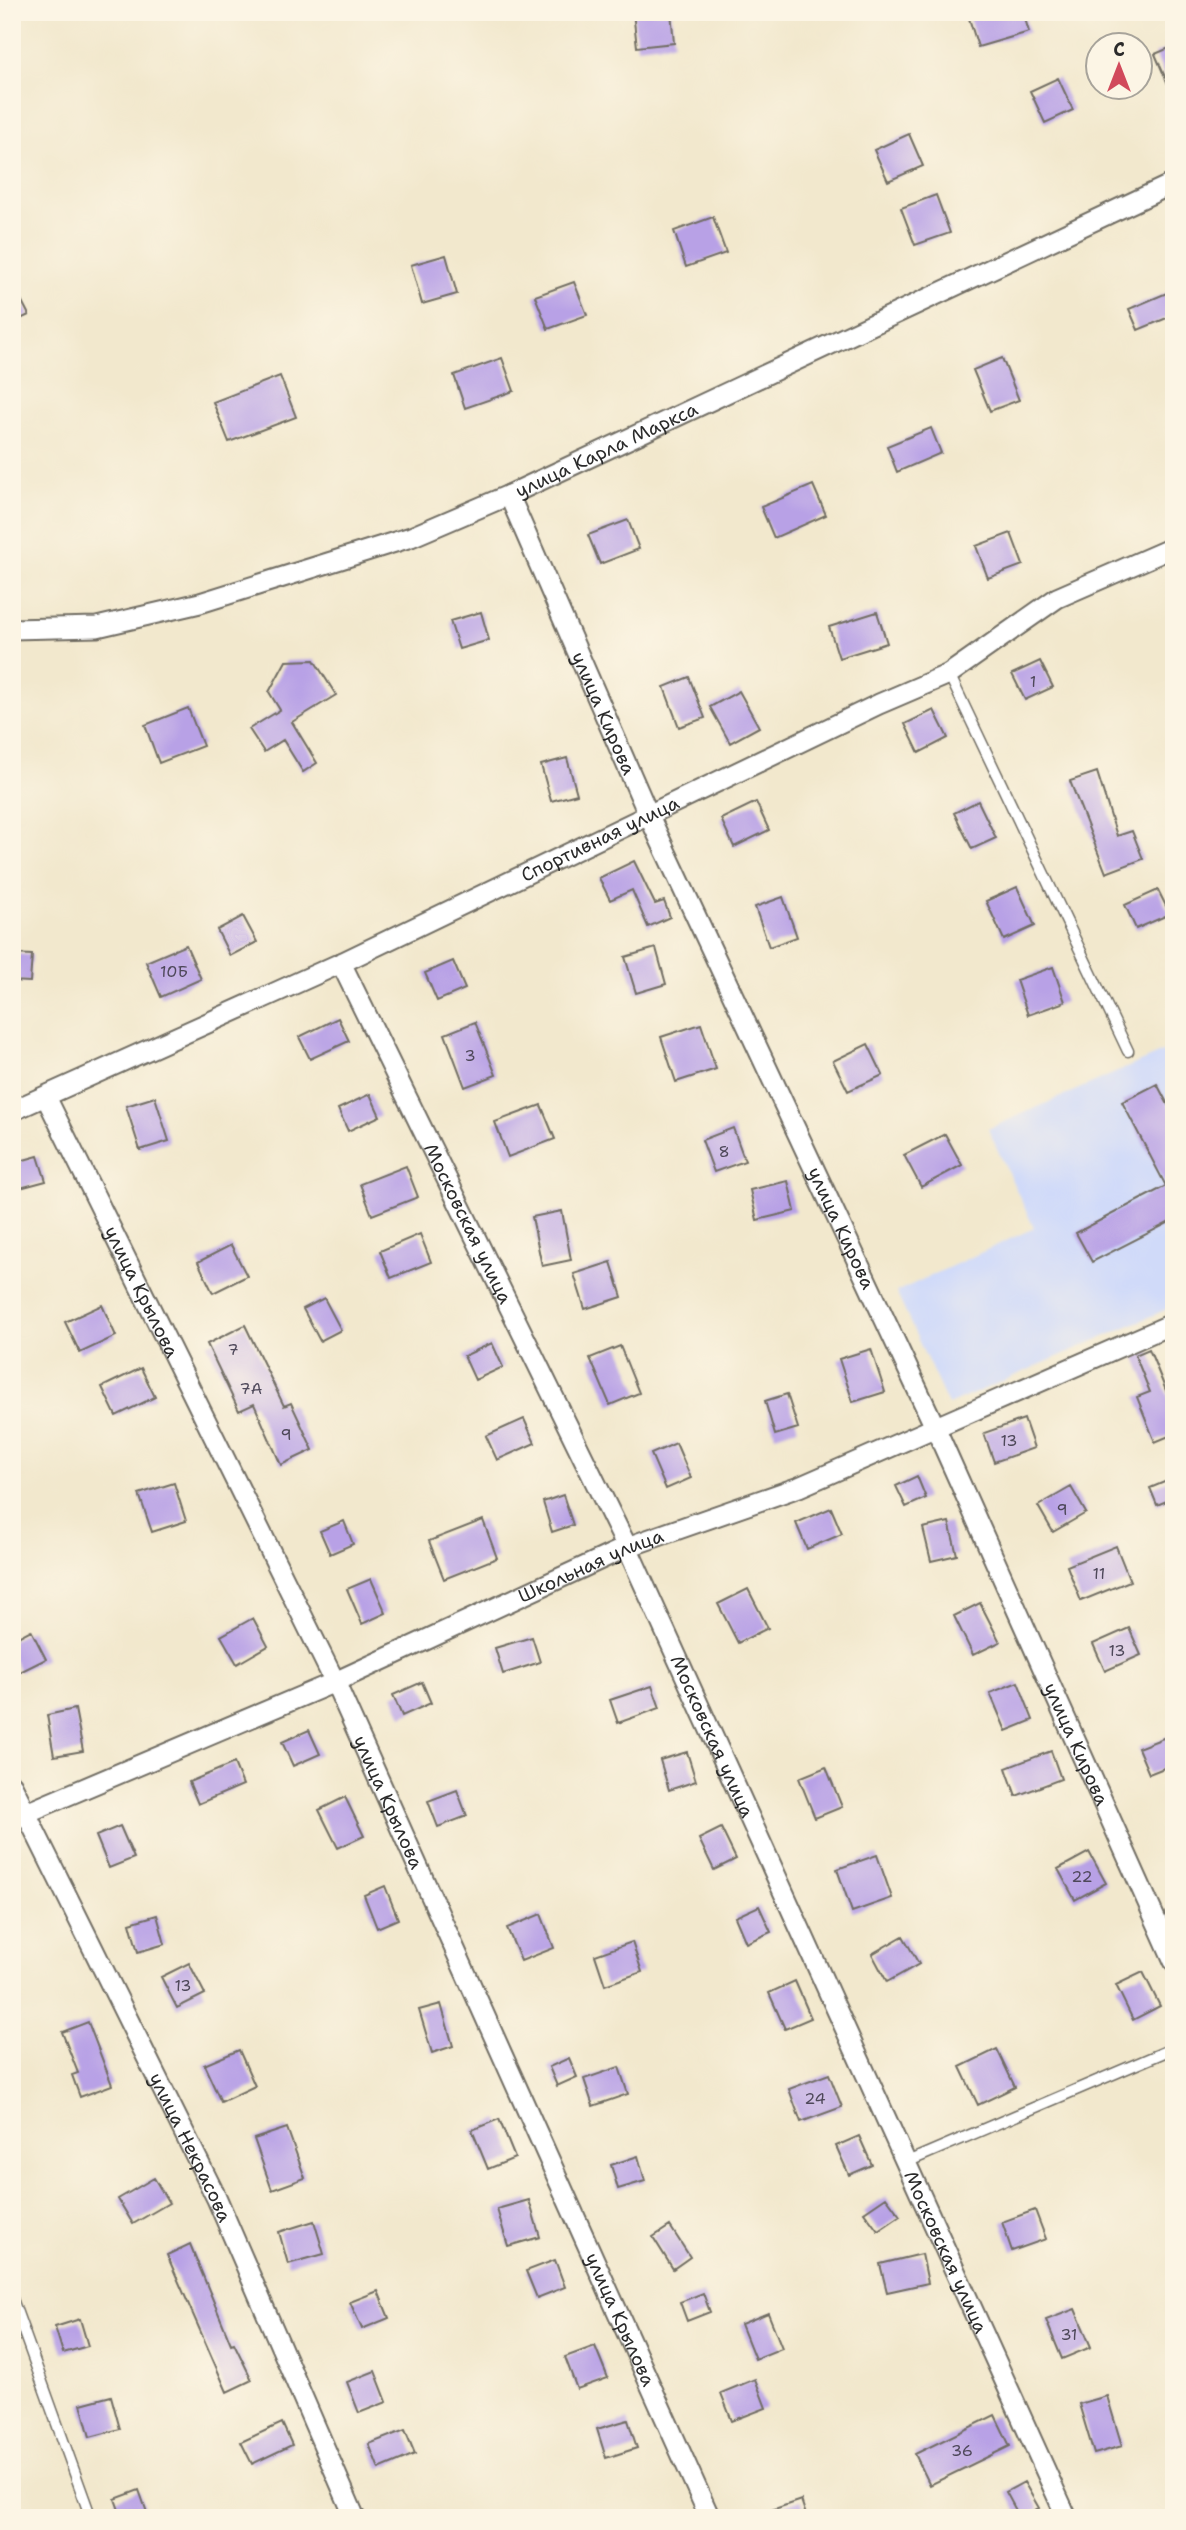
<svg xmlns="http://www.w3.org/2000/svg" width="1186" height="2530" font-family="'Shantell Sans',sans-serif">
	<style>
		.built { fill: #d0daf9 }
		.building { fill: #b8a1e6 }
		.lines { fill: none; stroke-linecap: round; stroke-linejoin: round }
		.service-casing { stroke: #716d64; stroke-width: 13 }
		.minor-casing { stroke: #716d64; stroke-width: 23 }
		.path { stroke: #716d64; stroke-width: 3.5; stroke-dasharray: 2 5; stroke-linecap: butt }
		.service { stroke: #fff; stroke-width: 10 }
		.minor { stroke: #fff; stroke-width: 19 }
		.labels { text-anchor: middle; stroke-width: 6; stroke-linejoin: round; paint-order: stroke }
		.number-label { font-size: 16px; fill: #4e485a }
		.street-label { font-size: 19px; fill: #2b2b2b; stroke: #fcf5e5 }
	</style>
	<rect width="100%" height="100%" fill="#fcf5e5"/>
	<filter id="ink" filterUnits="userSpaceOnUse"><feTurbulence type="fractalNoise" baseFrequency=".0143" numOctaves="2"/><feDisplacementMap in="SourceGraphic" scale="14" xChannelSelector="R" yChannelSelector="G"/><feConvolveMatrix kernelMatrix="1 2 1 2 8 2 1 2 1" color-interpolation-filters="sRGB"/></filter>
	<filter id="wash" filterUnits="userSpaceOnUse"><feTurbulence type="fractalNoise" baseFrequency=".00686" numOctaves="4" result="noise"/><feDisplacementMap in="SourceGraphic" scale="28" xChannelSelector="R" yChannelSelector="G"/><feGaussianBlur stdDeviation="1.57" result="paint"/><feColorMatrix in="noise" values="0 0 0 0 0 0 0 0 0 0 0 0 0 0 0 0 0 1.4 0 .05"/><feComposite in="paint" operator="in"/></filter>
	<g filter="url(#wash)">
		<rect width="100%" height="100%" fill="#f2e8cd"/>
		<path class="built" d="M1174 1047V1306L948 1405 896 1292 1034 1228 988 1129Z"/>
		<g id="blocks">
			<path class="building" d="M633 12H671L674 43 637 47Z
				M967 12H1023L1029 32 978 47Z
				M1174 46V98L1155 54Z
				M1058 78 1073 110 1045 123 1030 91Z
				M909 134 923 166 888 181 874 150Z
				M936 195 950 233 915 245 901 208Z
				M713 217 726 253 686 267 674 231Z
				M446 255 457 294 422 304 411 265Z
				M12 282 29 315 12 323Z
				M574 282 587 315 548 329 535 296Z
				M1169 292 1174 303V315L1138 330 1129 309Z
				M502 358 514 391 465 408 454 375Z
				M1002 358 1019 400 990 411 973 370Z
				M280 376 296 417 229 442 213 402Z
				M931 428 941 453 897 472 887 446Z
				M813 485 826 515 774 538 761 507Z
				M628 520 639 549 600 564 588 535Z
				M1011 533 1023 565 988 578 976 546Z
				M481 612 489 640 459 649 450 621Z
				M877 612 887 643 839 658 829 627Z
				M314 660 336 695 292 722 317 763 303 772 283 740 264 752 249 729 280 710 269 692 286 661Z
				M1040 661 1053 687 1025 700 1012 674Z
				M689 677 705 718 679 727 664 687Z
				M739 691 759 727 730 743 710 707Z
				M188 708 203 746 159 763 145 725Z
				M934 710 948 738 919 753 905 724Z
				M567 758 577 794 551 801 541 765Z
				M1097 772 1117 836 1132 831 1143 859 1106 873 1070 781Z
				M978 801 996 838 972 849 954 813Z
				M756 802 769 830 734 847 721 819Z
				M634 861 655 904 664 901 670 917 648 927 632 890 610 900 599 878Z
				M1017 887 1035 926 1004 940 986 901Z
				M1158 890 1170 914 1136 929 1125 905Z
				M783 897 797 937 769 947 755 907Z
				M243 916 257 942 230 956 217 930Z
				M186 945 201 979 161 997 146 962Z
				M656 948 666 984 636 993 625 957Z
				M12 954 32 955 30 982 12 981Z
				M453 961 465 989 437 1001 425 973Z
				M1053 967 1065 1002 1028 1015 1016 980Z
				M338 1018 349 1041 310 1059 299 1037Z
				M475 1022 496 1075 465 1087 445 1034Z
				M701 1024 716 1069 676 1082 661 1037Z
				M868 1044 883 1075 848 1091 833 1061Z
				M1157 1084 1174 1116V1220L1092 1262 1076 1233 1166 1186 1122 1102Z
				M370 1094 380 1116 348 1131 338 1109Z
				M155 1097 169 1141 140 1150 126 1106Z
				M541 1105 555 1139 508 1157 495 1122Z
				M733 1128 745 1161 714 1172 702 1140Z
				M945 1134 962 1165 921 1187 904 1155Z
				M38 1156 46 1181 20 1188 13 1163Z
				M406 1166 418 1197 372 1215 360 1184Z
				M788 1181 795 1211 757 1220 750 1190Z
				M562 1211 571 1260 542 1266 532 1217Z
				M420 1234 431 1262 391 1278 380 1251Z
				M231 1245 247 1276 213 1293 198 1262Z
				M611 1262 622 1297 585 1309 574 1274Z
				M324 1298 341 1330 320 1341 303 1309Z
				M102 1305 116 1336 80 1353 65 1322Z
				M245 1325 284 1406 291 1403 313 1450 281 1465 254 1404 239 1411 207 1344Z
				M492 1343 503 1367 475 1380 464 1356Z
				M620 1346 639 1393 610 1405 590 1358Z
				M871 1349 885 1392 853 1402 839 1359Z
				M1149 1349 1174 1410V1434L1155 1442 1137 1397 1150 1392 1135 1355Z
				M141 1368 155 1397 116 1416 102 1387Z
				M787 1394 798 1428 775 1435 765 1401Z
				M524 1419 535 1443 497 1460 486 1436Z
				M1024 1419 1034 1448 994 1462 984 1433Z
				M676 1443 691 1478 666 1489 651 1454Z
				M917 1476 926 1498 906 1507 896 1486Z
				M1174 1478V1498L1157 1505 1150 1488Z
				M174 1483 186 1521 152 1532 139 1494Z
				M1071 1487 1086 1513 1053 1532 1038 1506Z
				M563 1495 573 1525 552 1532 543 1502Z
				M831 1508 842 1534 807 1549 796 1523Z
				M483 1520 497 1558 444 1579 429 1541Z
				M344 1521 353 1544 330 1554 320 1531Z
				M949 1522 957 1555 931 1561 923 1528Z
				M1116 1546 1130 1581 1081 1601 1067 1566Z
				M371 1579 386 1613 362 1624 347 1589Z
				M748 1589 768 1628 738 1643 718 1604Z
				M980 1603 1000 1642 973 1655 954 1616Z
				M253 1618 268 1646 237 1664 221 1636Z
				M1129 1628 1141 1655 1105 1671 1093 1644Z
				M31 1630 46 1659 20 1672 12 1657V1640Z
				M532 1637 540 1662 503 1674 495 1648Z
				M422 1682 431 1703 402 1716 393 1695Z
				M1018 1682 1033 1720 1006 1731 990 1693Z
				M652 1686 660 1708 618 1723 610 1700Z
				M75 1709 83 1751 54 1756 47 1715Z
				M309 1730 320 1754 293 1766 282 1742Z
				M1171 1735 1174 1764 1149 1774 1138 1748Z
				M1051 1751 1061 1779 1016 1796 1006 1768Z
				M687 1752 696 1781 669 1790 660 1760Z
				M234 1763 243 1785 198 1804 189 1782Z
				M826 1767 842 1807 815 1818 799 1778Z
				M457 1790 467 1816 438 1827 428 1801Z
				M345 1797 364 1836 338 1848 319 1810Z
				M120 1826 134 1858 109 1868 96 1836Z
				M721 1828 736 1859 714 1870 699 1839Z
				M1089 1852 1106 1883 1075 1900 1058 1869Z
				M877 1855 892 1898 852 1912 837 1869Z
				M385 1886 398 1919 377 1928 364 1895Z
				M759 1906 771 1932 746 1943 735 1917Z
				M541 1914 554 1948 521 1961 507 1928Z
				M157 1915 165 1944 138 1952 130 1923Z
				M903 1936 919 1964 887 1982 872 1954Z
				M632 1942 642 1972 605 1985 595 1955Z
				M189 1963 205 1994 177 2008 161 1977Z
				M1143 1972 1160 2006 1133 2020 1116 1985Z
				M795 1981 811 2018 785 2029 769 1993Z
				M441 2004 453 2046 432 2053 419 2010Z
				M88 2022 112 2085 80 2097 72 2075 78 2073 62 2032Z
				M997 2049 1015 2087 978 2105 960 2067Z
				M239 2050 255 2086 221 2102 204 2065Z
				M569 2058 577 2077 557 2086 549 2067Z
				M619 2067 628 2094 593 2106 584 2079Z
				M829 2074 842 2107 801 2122 789 2089Z
				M499 2119 515 2158 488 2169 472 2130Z
				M287 2128 305 2178 272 2190 254 2139Z
				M859 2136 872 2165 849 2175 836 2146Z
				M638 2156 645 2181 618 2189 611 2165Z
				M154 2178 169 2203 133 2224 118 2199Z
				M886 2197 900 2216 878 2231 864 2212Z
				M529 2200 540 2237 508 2246 497 2209Z
				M1035 2210 1046 2239 1012 2251 1002 2222Z
				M314 2221 324 2254 288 2264 279 2232Z
				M670 2226 690 2257 673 2269 653 2237Z
				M190 2244 231 2344 234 2343 252 2380 227 2392 167 2255Z
				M922 2254 928 2283 887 2292 880 2264Z
				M555 2260 565 2287 537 2298 526 2271Z
				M378 2291 389 2318 362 2329 350 2302Z
				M703 2293 710 2312 687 2321 680 2302Z
				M1075 2309 1091 2347 1062 2359 1046 2320Z
				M768 2313 782 2348 755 2359 741 2324Z
				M80 2319 88 2346 63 2353 55 2327Z
				M595 2346 608 2378 577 2389 565 2357Z
				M375 2371 387 2402 359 2413 347 2382Z
				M755 2379 766 2408 732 2421 721 2393Z
				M111 2396 120 2429 90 2437 81 2404Z
				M1107 2396 1122 2446 1094 2454 1079 2404Z
				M995 2415 1010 2446 930 2485 915 2454Z
				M628 2420 637 2448 606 2458 597 2429Z
				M282 2423 292 2445 252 2464 241 2442Z
				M405 2430 415 2454 379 2469 369 2444Z
				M1024 2482 1039 2508 1020 2518 1006 2492Z
				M139 2490 149 2518H122L115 2499Z
				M801 2500 807 2518H758L757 2515Z"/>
		</g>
	</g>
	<g filter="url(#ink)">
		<use href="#blocks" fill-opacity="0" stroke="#716d64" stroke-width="2"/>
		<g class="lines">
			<defs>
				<path id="service" d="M949 674 1128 1051
					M907 2162 1174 2048
					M12 2299 91 2518"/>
				<g id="minor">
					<path id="s1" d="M509 495 649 816 935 1427 1174 1961"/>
					<path id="s2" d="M12 629 97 627 200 603 411 537 509 495 1174 183"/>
					<path id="s3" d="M341 963 627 1547 1067 2518"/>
					<path id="s4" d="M46 1097 335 1682 710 2518"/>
					<path id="s5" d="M12 1111 341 963 879 704 949 674 1057 598 1174 547"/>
					<path id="s6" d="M12 1785 217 2199 355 2518"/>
					<path id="s7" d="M12 1819 335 1682 627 1547 799 1487 1174 1323"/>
				</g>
			</defs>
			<use href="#service" class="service-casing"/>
			<use href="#minor" class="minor-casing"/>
			<path class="path" d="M1163 2518 1174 2513"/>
			<use href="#service" class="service"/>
			<use href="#minor" class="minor"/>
		</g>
	</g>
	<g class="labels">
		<g class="number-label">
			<text x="1033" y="687">1</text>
			<text x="174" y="977">10Б</text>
			<text x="470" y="1061">3</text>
			<text x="724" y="1157">8</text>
			<text x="233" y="1355">7</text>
			<text x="251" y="1394">7А</text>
			<text x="286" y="1440">9</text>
			<text x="1009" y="1446">13</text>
			<text x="1062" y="1515">9</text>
			<text x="1099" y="1579">11</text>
			<text x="1117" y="1656">13</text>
			<text x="1082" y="1882">22</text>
			<text x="183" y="1991">13</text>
			<text x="815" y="2104">24</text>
			<text x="1069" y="2340">31</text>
			<text x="962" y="2456">36</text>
		</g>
		<g class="street-label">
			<text dy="7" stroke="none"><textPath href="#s2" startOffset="626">улица Карла Маркса</textPath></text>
			<text dy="7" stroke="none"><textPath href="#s1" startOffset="238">улица Кирова</textPath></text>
			<text dy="7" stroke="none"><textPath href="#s5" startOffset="648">Спортивная улица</textPath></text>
			<text dy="7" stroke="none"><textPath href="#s3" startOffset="290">Московская улица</textPath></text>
			<text dy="7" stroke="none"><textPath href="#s1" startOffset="805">улица Кирова</textPath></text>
			<text dy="7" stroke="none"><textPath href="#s4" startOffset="217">улица Крылова</textPath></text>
			<text dy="7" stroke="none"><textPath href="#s7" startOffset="632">Школьная улица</textPath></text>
			<text dy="7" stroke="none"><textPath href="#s3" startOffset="858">Московская улица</textPath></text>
			<text dy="7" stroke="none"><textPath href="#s1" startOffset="1372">улица Кирова</textPath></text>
			<text dy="7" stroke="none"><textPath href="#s4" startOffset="784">улица Крылова</textPath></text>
			<text dy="7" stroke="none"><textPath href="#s6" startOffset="404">улица Некрасова</textPath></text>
			<text dy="7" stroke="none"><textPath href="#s3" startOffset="1424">Московская улица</textPath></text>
			<text dy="7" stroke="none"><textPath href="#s4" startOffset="1351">улица Крылова</textPath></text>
		</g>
	</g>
	<rect width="1186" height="2530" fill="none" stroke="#fcf5e5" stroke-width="42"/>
	<g transform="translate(1119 66)"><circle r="33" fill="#fcf5e5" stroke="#a8a49b" stroke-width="2"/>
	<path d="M0-5L12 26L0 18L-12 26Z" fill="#d1495b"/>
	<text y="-10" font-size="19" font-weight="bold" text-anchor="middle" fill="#2b2b2b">С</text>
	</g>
</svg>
